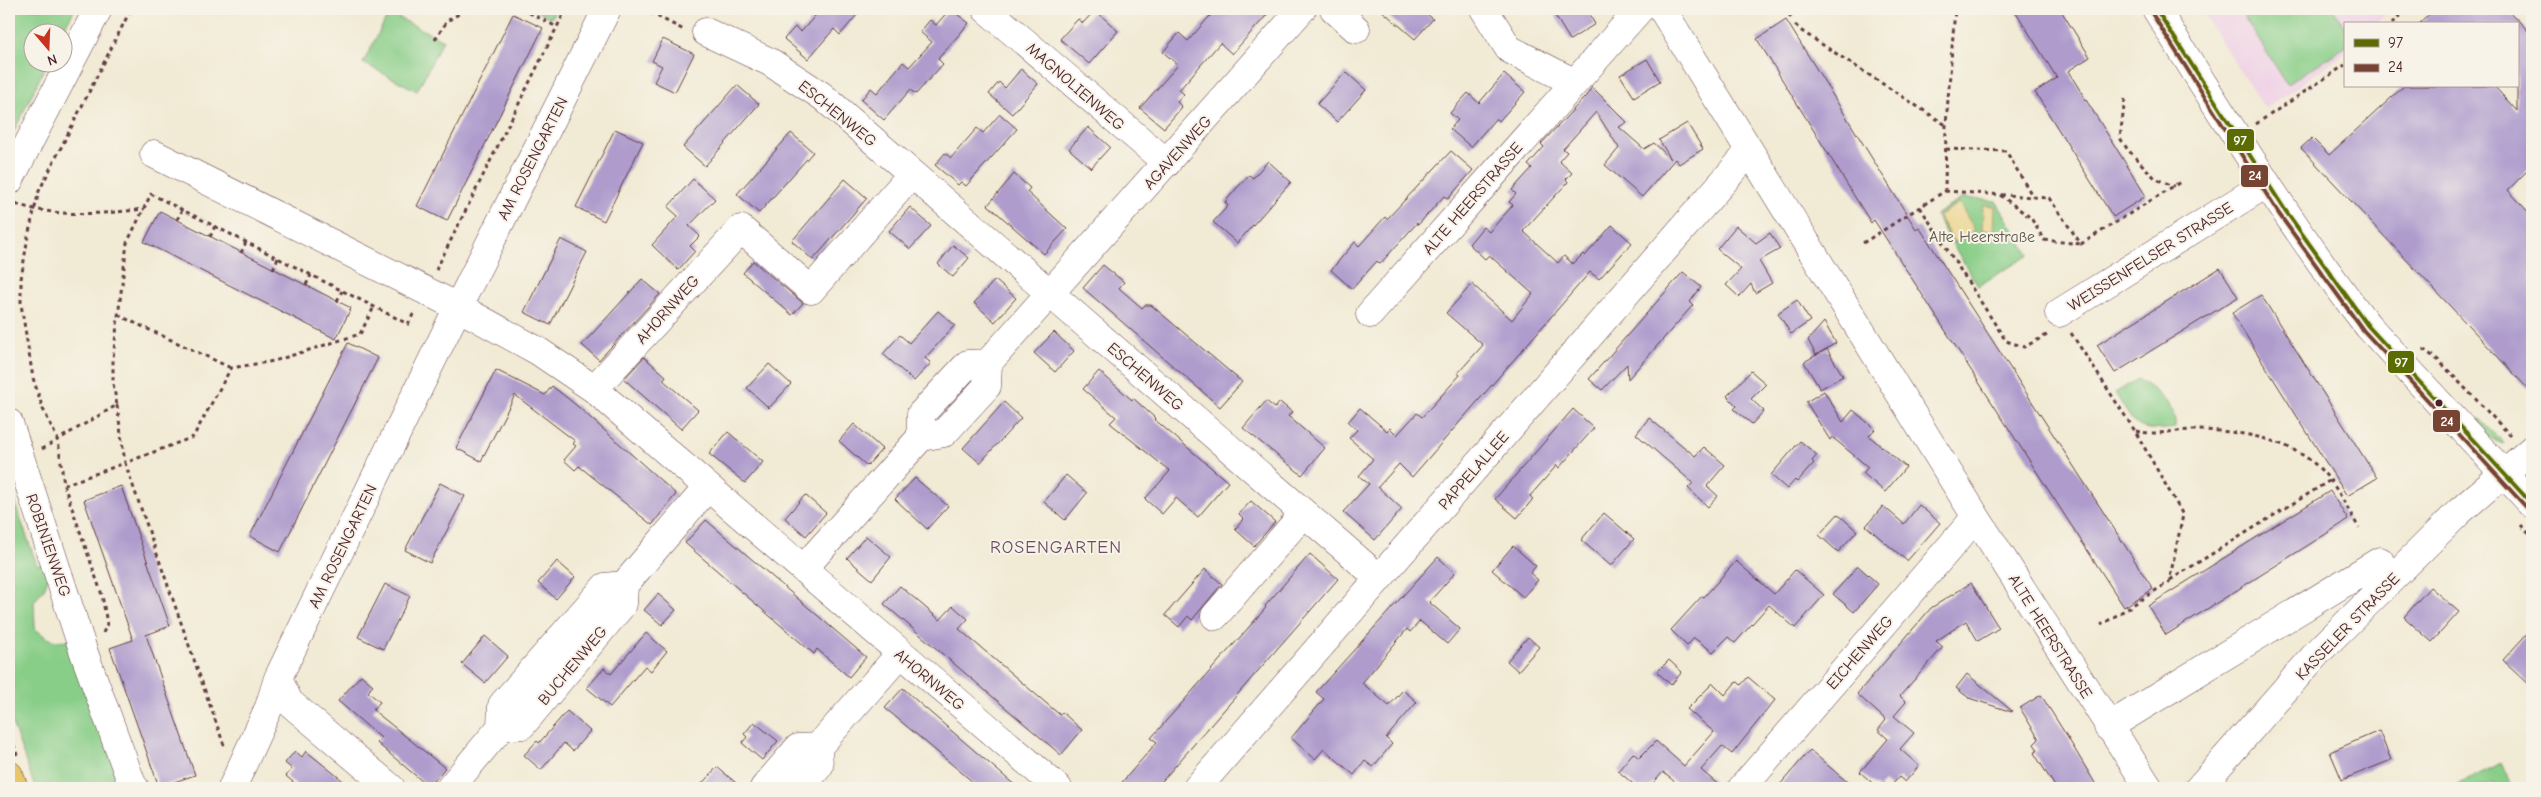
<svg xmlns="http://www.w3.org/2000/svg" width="2541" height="797" font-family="'Comic Neue',sans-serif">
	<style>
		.built { fill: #efd0e6 }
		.green { fill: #89ce88; stroke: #6a765a }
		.sand { fill: #eeda9e; stroke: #9c7c64 }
		.building { fill: #af9ccd }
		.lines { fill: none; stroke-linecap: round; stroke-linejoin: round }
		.minor-casing { stroke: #633d44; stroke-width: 29 }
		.major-casing { stroke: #633d44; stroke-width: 29 }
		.path { stroke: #633d44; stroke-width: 3; stroke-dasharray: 4 4; stroke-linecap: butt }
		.minor { stroke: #fff; stroke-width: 28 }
		.major { stroke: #e9c769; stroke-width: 28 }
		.bus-1-casing { stroke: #f7f3e8; stroke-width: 8 }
		.bus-2-casing { stroke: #f7f3e8; stroke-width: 8 }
		.bus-1 { stroke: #5a6c02; stroke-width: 4 }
		.bus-2 { stroke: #774332; stroke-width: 4 }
		.bus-dot { fill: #4a1f2b; stroke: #f7f3e8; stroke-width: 2 }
		.labels { text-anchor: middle; stroke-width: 4; stroke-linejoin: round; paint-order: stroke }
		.street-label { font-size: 16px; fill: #4a1f2b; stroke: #f7f3e8 }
		.park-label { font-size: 16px; fill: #5d5447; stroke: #f7f3e8 }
		.neighbourhood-label { font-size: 18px; letter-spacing: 1px; fill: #6d4b64; stroke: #f7f3e8 }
		.line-badge { stroke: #f7f3e8; stroke-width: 2 }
		.badge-label { font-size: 14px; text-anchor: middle; font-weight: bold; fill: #fff }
	</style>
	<rect width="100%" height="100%" fill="#f7f3e8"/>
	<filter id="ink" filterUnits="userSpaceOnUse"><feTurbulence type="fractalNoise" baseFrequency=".02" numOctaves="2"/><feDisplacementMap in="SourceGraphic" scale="10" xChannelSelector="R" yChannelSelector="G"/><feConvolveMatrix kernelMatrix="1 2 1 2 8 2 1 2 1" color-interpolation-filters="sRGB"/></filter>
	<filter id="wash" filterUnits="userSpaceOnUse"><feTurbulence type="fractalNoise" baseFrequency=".0096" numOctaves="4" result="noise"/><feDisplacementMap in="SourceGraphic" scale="20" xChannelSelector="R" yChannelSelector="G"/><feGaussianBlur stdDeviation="1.12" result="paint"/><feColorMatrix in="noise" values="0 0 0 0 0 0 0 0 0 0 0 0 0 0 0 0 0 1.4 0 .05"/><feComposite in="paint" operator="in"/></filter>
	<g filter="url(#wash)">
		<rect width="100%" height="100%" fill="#f1ead4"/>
		<path class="built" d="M2200 9H2390L2376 24H2345V53L2265 109Z"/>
		<path class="green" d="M9 9H75L62 32H32V62L47 63 9 142Z
			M534 9H556L551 18Z
			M2239 9H2334L2345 26V47L2287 84Z
			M389 13 443 40 417 91 363 63Z
			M1963 198 1996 201 2029 255 1978 286 1935 215Z
			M2138 379C2155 391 2177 404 2175 428 2134 433 2136 426 2115 393Z
			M2479 418 2504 443 2503 444C2491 440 2484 433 2475 423Z
			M9 487 37 565 50 562 49 575 45 587 34 602 35 628C48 641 58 644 77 639L126 788H35L9 714Z
			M2501 763 2512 788H2496L2494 783 2471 788H2449Z"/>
		<path class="sand" d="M1959 203 1975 230 1954 243 1938 216Z
			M1983 205 1995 206 1994 231 1982 230Z"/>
		<g id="blocks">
			<path class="building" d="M821 9H862L840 35 834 29 808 59 784 39 795 27 801 32Z
				M950 9 969 23 938 59 943 64 916 94 910 90 884 120 861 100 871 88 877 93 903 62 909 67 932 42 920 32 930 20 936 25Z
				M1216 9H1272L1232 54 1220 43 1179 90 1184 94 1177 102 1182 107 1164 128 1140 108 1178 65 1163 52 1179 33 1188 41Z
				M1380 9H1421L1433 19 1415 39Z
				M1551 9H1586L1595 24 1570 40Z
				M2014 9H2060L2090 57 2068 71 2146 196 2113 217 2035 92 2057 78Z
				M2435 9H2507L2532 35V166L2508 190 2532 216V393L2301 148 2312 138 2329 155 2404 86H2494L2517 111V24H2419Z
				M1095 10 1118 31 1089 64 1060 39 1078 19 1083 23Z
				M513 14 543 28 447 221 417 206Z
				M1786 20 1916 229 1919 227 2153 589 2124 607 1874 220 1871 223 1757 39Z
				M663 39 694 54 675 92 654 82 662 66 652 61Z
				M1647 59 1660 81 1634 97 1620 75Z
				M1021 69 1038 84 1012 114 989 94 999 82 1005 88Z
				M1346 72 1366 90 1337 122 1317 104Z
				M1504 74 1525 92 1499 121 1496 118 1471 147 1450 129 1458 120 1450 113 1468 93 1479 103Z
				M737 85 759 104 705 166 683 147Z
				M1592 87 1627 122 1619 127 1644 149 1654 143 1671 159 1659 140 1687 123 1703 149 1679 164 1675 159 1642 197 1605 165 1619 148 1596 112 1563 149 1567 152 1559 161 1572 173 1566 179 1568 182 1523 231 1558 263 1564 256 1573 264 1583 254 1585 256 1612 225 1632 243 1599 279 1590 272 1412 477 1399 464 1378 487 1402 509 1375 540 1343 512 1369 484 1359 476 1373 459 1349 438 1357 430 1348 422 1360 408 1387 431 1390 428 1397 435 1417 413 1422 417 1460 375 1458 373 1483 345 1446 313 1472 284 1512 320 1533 294 1489 255 1485 259 1469 244 1483 227 1489 232 1513 205 1509 202 1516 194 1512 190 1532 168 1528 165 1544 147 1541 144 1586 96Z
				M1000 114 1017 129 966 186 961 182 958 185 935 165 945 153 951 158 977 128 983 133Z
				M1088 127 1110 147 1091 168 1069 149Z
				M615 129 643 142 604 221 576 207Z
				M791 133 813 152 759 213 737 194Z
				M1451 151 1473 170 1448 199 1444 196 1418 225 1417 223 1380 264 1377 261 1352 289 1331 270 1355 242 1359 246 1385 217 1387 219Z
				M1268 161 1291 182 1237 243 1213 222 1228 206 1225 202 1236 189 1249 175 1253 178Z
				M1014 174 1030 188 1027 192 1067 229 1044 254 988 205Z
				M693 179 715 199 689 226 700 236 690 246 695 251 678 270 652 245 678 216 668 207Z
				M845 179 867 198 813 260 792 241Z
				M910 207 931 226 910 249 889 231Z
				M160 211 351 308 336 339 144 242Z
				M1736 226 1756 243 1770 233 1780 249 1759 261 1772 283 1755 293 1751 284 1739 297 1726 285 1741 269 1717 249Z
				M561 239 587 252 550 325 524 312Z
				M953 245 969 258 953 277 938 264Z
				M753 261 803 303 792 315 743 273Z
				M1103 265 1124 282 1119 288 1142 308 1145 305H1151L1242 382 1220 407 1083 288Z
				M2220 268 2238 297 2115 373 2097 345Z
				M1683 272 1701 287 1690 302 1693 305 1628 379 1627 364 1602 390 1589 379Z
				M642 279 660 294 599 360 582 345Z
				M995 280 1016 298 995 322 974 303Z
				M2261 295 2377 478 2347 496 2232 313Z
				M1797 300 1810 321 1791 334 1778 313Z
				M938 311 955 325 925 358 931 363 914 381 883 354 900 335 909 343Z
				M1824 322 1836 343 1816 355 1808 340Z
				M1054 332 1074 351 1055 372 1034 353Z
				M348 343 378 358 280 552 250 536Z
				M1827 349 1843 376 1820 389 1804 362Z
				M644 357 666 376 663 380 698 410 681 429 624 379Z
				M769 364 791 384 769 408 747 388Z
				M496 370 545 395 552 386 576 405 676 494 652 525 579 466 575 470 564 460 576 446 573 444 575 441 515 395 481 461 456 448Z
				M1099 371 1132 400 1133 398 1155 418 1154 419 1228 482 1198 517 1176 498 1162 514 1145 499 1170 471 1110 423 1116 417 1083 389Z
				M1751 371 1766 384 1751 399 1764 411 1752 424 1734 409 1737 406 1727 396Z
				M1824 391 1843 422 1853 410 1875 429 1869 436 1906 467 1885 492 1863 473 1868 467 1832 437 1830 440 1806 402Z
				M1266 401 1275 408 1280 402 1292 412 1288 416 1325 448 1302 475 1243 428Z
				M1004 402 1021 418 980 463 963 448Z
				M1573 409 1594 428 1559 468 1557 465 1530 496 1533 499 1517 518 1495 499Z
				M1649 418 1695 456 1704 447 1725 465 1707 486 1718 496 1708 507 1688 488 1693 483 1636 434Z
				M854 424 882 449 867 466 839 441Z
				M728 432 763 462 745 483 709 454Z
				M1800 441 1817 455 1812 461 1814 463 1797 482 1795 480 1787 489 1771 475Z
				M1066 475 1087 493 1065 520 1044 502Z
				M915 478 948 506 927 529 895 499Z
				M440 483 465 496 430 563 405 550Z
				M121 486 170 626 146 635 195 775 159 787 110 648 133 640 84 500Z
				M2330 491 2348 520 2166 635 2148 606Z
				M805 495 826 513 806 536 785 518Z
				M1251 501 1275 522 1254 546 1235 529 1244 519 1239 514Z
				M1919 505 1940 523 1907 561 1866 526 1883 506 1904 524Z
				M1604 513 1634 539 1611 566 1581 540Z
				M1838 514 1857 531 1838 552 1819 535Z
				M706 520 866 657 849 677 817 649 814 654 685 543Z
				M866 536 891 557 872 580 847 558Z
				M1513 546 1536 566 1530 573 1538 580 1523 597 1492 570Z
				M1310 554 1338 579 1156 788H1117L1157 742 1151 738 1264 610 1266 607 1265 606Z
				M1438 557 1455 573 1429 602 1460 629 1447 644 1420 621 1410 632 1407 629 1362 683 1389 706 1403 690 1417 702 1386 738 1392 744 1373 767 1365 761 1354 775 1324 749 1315 759 1291 738 1324 699 1316 692Z
				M557 561 575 577 556 599 538 583Z
				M1736 561 1774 594 1795 570 1824 595 1795 628 1769 605 1735 643 1728 637 1713 652 1694 638 1687 646 1671 630 1702 596 1704 597Z
				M1858 566 1878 584 1854 612 1833 594Z
				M1205 569 1222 584 1192 620 1188 616 1179 627 1165 615Z
				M1971 583 1999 628 1978 641 1966 621 1936 641 1943 647 1900 696 1906 702 1894 716 1914 733 1900 749 1919 766 1905 782 1899 777 1890 787 1884 782 1878 788 1860 772 1888 739 1878 730 1886 720 1857 694 1931 608Z
				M385 584 410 596 383 649 358 637Z
				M900 586 940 620 953 606 968 619 959 629 1060 715 1062 712 1082 730 1061 755 884 604Z
				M2430 587 2459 612 2432 642 2404 617Z
				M658 594 676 610 662 625 644 610Z
				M2532 628V687L2503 660Z
				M646 633 667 651 651 671 645 666 610 707 587 688 604 668 611 674Z
				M485 636 508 656 485 683 462 664Z
				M1528 637 1539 647 1518 671 1507 661Z
				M1669 660 1682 672 1671 685 1657 672Z
				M1967 674 2012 711V712L1969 698 1956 688Z
				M361 675 373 685 368 692 380 702 373 710 445 768 429 787 377 743 381 738 338 701Z
				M1748 677 1775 700 1732 754 1722 746 1701 770 1722 788H1682L1663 772 1649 788H1638L1618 771 1633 753 1639 758 1656 741 1684 766 1714 732 1687 709 1713 683 1725 695 1735 683 1738 682 1741 685Z
				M903 688 918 702 1018 788H980L885 708Z
				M2041 695 2068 738 2098 788H2056L2034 753 2038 750 2034 744 2039 739 2020 708Z
				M567 711 590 731 573 751 564 743 541 770 524 755 537 741 539 743Z
				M754 722 778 741 762 760 742 743 747 737 744 734Z
				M2379 731 2391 760 2342 780 2330 752Z
				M1810 750 1854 788H1777Z
				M295 751 302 757 306 751 352 788H300L286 776 292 769 285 763Z
				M717 767 742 788H698Z"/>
		</g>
	</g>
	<g filter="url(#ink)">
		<use href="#blocks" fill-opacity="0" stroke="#633d44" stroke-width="1"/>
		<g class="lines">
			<defs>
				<path id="minor" d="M986 9 1167 163
					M1334 9 1356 29
					M1484 9 1509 49 1573 82
					M1662 9 1976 517 2149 788
					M2156 9C2224 117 2290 226 2368 326L2532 504
					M706 32 770 62 822 96 1379 578
					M154 154 458 307 538 351 594 389 1058 788
					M9 181 98 9
					M2059 313 2266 184
					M1370 314 1640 9
					M594 389 741 229 811 290 912 174
					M9 423 84 653 132 784 135 788
					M921 437 944 433 987 386 988 363
					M803 569 921 437V414L968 364 988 363 1302 9
					M1215 616 1304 513
					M278 678 289 702 391 788
					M501 727 522 725 623 604 624 585
					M2108 727 2380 561
					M232 788 269 707 278 678 458 307 607 9
					M450 788 501 727 502 705 605 587 624 585 707 488
					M764 788 798 748 818 747 900 654
					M800 788 819 766 818 747
					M1197 788 1749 152
					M1742 788 1976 517
					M2199 788 2318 652 2460 511 2532 449"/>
				<path id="major" d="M9 775 14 788"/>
			</defs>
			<use href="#minor" class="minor-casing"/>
			<use href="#major" class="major-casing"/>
			<path class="path" d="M522 9 557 27
				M643 9 684 30
				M1785 9 1791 18
				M2392 24 2406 9
				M1795 25 1803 32 1946 125
				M435 40 447 21 467 9
				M2125 99 2120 138 2128 150 2156 179 2174 186
				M2256 124 2345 65
				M1946 149 2006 151 2033 197
				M1945 191 2049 198 2081 244 2182 181
				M2000 195 2031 218 2044 240 2081 244
				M16 204C57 218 102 214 144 209
				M1920 207 2006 341 2024 347 2049 334
				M177 220 182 210
				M210 237 215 226
				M1863 243 1945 191 1946 125 1955 9
				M241 253 246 242
				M273 269 278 258
				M436 270 566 9
				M306 285 311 275
				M337 301 342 291
				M118 315 231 368
				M2071 333 2135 431 2183 515 2169 582 2101 625
				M2423 349 2438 360 2511 436
				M117 405 125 463 193 437 231 368 274 361 360 334 374 307
				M2136 431C2156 436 2173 430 2193 430 2237 430 2293 438 2324 473 2338 488 2348 510 2359 528
				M42 449 117 405 113 383V358L127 243 151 194 408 324 415 311
				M64 485 125 463 225 748
				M2521 525 2532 537
				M2170 580 2329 481
				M103 633 107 624 102 595 64 485 58 440 43 409 33 378 21 304V279L28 236 39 191 131 9
				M9 729 17 755"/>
			<use href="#minor" class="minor"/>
			<use href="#major" class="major"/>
			<defs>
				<path id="bus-1" d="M2156 9 2285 210 2368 326 2532 504"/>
				<path id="bus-2" d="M2151 12 2279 214 2363 330 2527 508"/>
			</defs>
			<use href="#bus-1" class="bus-1-casing"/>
			<use href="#bus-2" class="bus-2-casing"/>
			<use href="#bus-1" class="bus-1"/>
			<use href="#bus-2" class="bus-2"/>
		</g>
	</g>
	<circle class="bus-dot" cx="2439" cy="403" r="4.5"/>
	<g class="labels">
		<g class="street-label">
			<text transform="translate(1076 86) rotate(41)" y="6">MAGNOLIENWEG</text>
			<text transform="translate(838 113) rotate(39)" y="6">ESCHENWEG</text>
			<text transform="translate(1177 152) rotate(-48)" y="6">AGAVENWEG</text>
			<text transform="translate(532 158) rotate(-63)" y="6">AM ROSENGARTEN</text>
			<text transform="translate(1472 198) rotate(-49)" y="6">ALTE HEERSTRASSE</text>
			<text transform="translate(2150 256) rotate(-32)" y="6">WEISSENFELSER STRASSE</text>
			<text transform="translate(667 309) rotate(-48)" y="6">AHORNWEG</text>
			<text transform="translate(1146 376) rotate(41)" y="6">ESCHENWEG</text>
			<text transform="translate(1473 470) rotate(-49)" y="6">PAPPELALLEE</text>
			<text transform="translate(49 545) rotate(71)" y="6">ROBINIENWEG</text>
			<text transform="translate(342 546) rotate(-64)" y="6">AM ROSENGARTEN</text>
			<text transform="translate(2347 626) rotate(-46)" y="6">KASSELER STRASSE</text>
			<text transform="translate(2051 636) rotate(58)" y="6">ALTE HEERSTRASSE</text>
			<text transform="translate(1859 652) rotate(-49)" y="6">EICHENWEG</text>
			<text transform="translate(572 665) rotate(-50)" y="6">BUCHENWEG</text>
			<text transform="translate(930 679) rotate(40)" y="6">AHORNWEG</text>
		</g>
		<g class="park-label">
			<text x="1982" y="242">Alte Heerstraße</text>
		</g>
		<g class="neighbourhood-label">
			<text x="1056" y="553">ROSENGARTEN</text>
		</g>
	</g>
	<g class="line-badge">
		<rect x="2226" y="128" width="29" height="24" rx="5" fill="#5a6c02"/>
		<rect x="2240" y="164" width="29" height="24" rx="5" fill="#774332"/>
		<rect x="2387" y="350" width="28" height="24" rx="5" fill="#5a6c02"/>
		<rect x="2432" y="409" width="29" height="24" rx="5" fill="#774332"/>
	</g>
	<g class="badge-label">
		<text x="2240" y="145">97</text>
		<text x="2255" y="180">24</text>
		<text x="2401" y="367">97</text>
		<text x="2447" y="426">24</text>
	</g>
	<rect width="2541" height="797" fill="none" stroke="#f7f3e8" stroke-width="30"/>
	<rect x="2344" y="22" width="175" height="65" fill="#f7f3e8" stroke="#b29e9c"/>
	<rect x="2354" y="39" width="25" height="8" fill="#5a6c02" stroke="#b29e9c"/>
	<text x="2388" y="48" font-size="15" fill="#4a1f2b">97</text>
	<rect x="2354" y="64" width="25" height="8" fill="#774332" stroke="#b29e9c"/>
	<text x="2388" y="72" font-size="15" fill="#4a1f2b">24</text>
	<g transform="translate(48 48) rotate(161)"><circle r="24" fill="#f7f3e8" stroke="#b29e9c"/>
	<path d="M0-4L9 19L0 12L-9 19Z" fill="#c8321e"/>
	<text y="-8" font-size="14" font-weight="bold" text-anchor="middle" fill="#4a1f2b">N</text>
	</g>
</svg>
